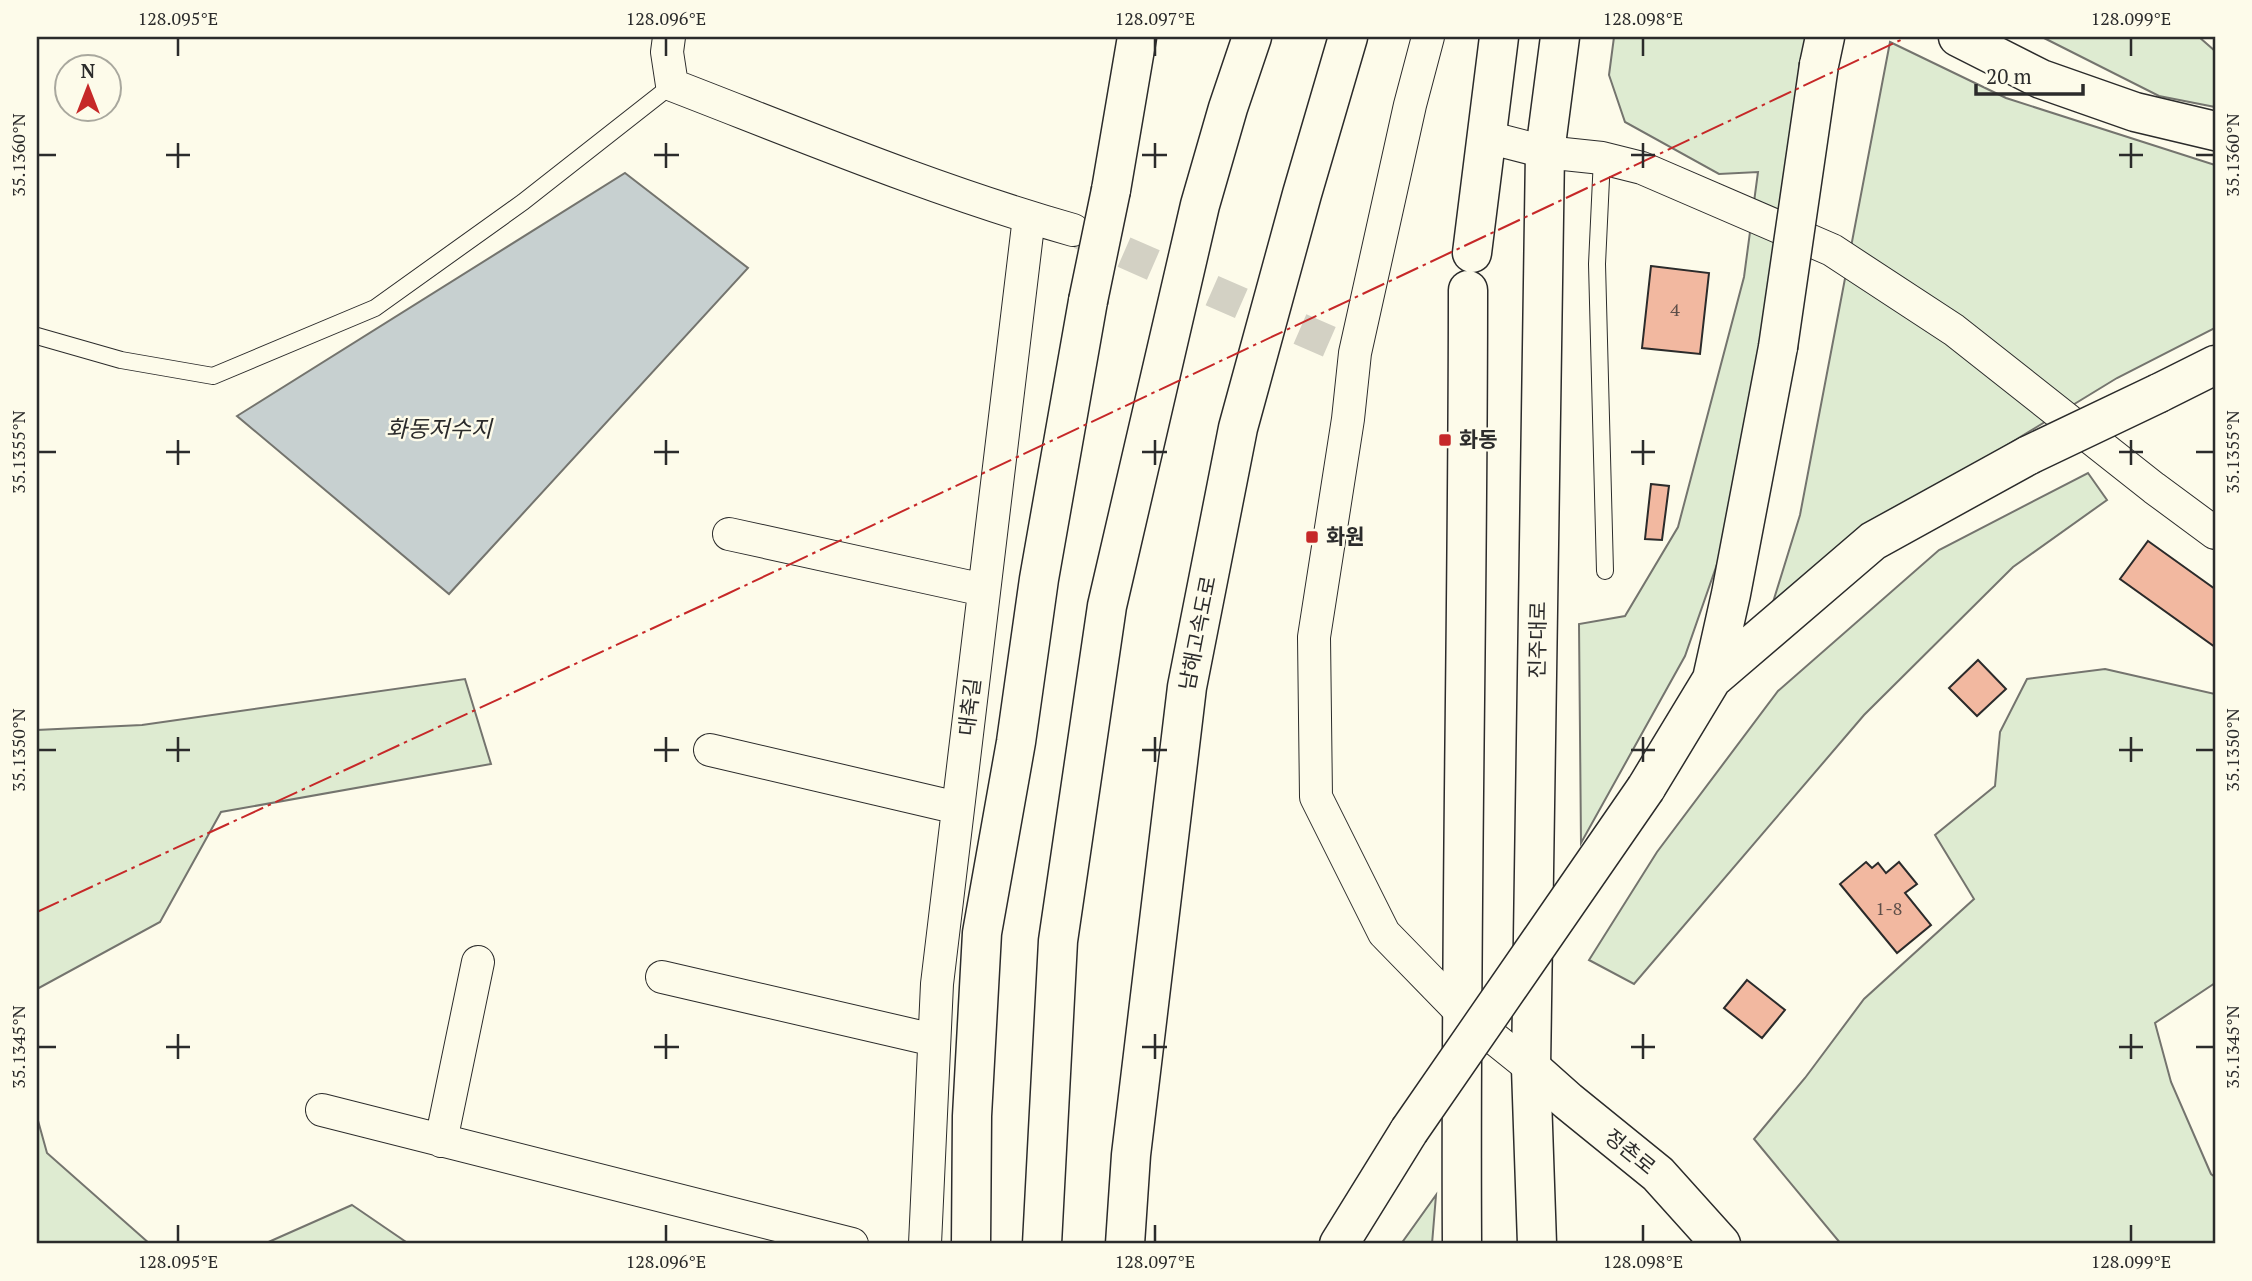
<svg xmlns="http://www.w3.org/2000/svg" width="2252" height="1281" font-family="'PT Serif','Noto Sans KR',serif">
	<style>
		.green { fill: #deebd1; stroke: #74746e; stroke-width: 2 }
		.water { fill: #c7d0d0; stroke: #74746e; stroke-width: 2 }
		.building { fill: #f2b8a0; stroke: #2b2b2b; stroke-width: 2 }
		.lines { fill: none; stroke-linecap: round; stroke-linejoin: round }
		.street-tunnel { stroke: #d3d1c4; stroke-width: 32; stroke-dasharray: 32 16; stroke-linecap: butt }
		.lane-casing { stroke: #2b2b2b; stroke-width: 18 }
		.street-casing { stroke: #2b2b2b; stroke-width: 34 }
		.secondary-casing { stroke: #2b2b2b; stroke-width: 41 }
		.primary-casing { stroke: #2b2b2b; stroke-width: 41 }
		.highway-casing { stroke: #2b2b2b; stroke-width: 41 }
		.lane { stroke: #fdfbea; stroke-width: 16 }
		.street { stroke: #fdfbea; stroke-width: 32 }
		.secondary { stroke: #fdfbea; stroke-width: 38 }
		.primary { stroke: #fdfbea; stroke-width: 38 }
		.highway { stroke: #fdfbea; stroke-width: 38 }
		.highway-bridge-casing { stroke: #2b2b2b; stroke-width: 41; stroke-linecap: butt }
		.highway-bridge { stroke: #fdfbea; stroke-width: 38 }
		.power { stroke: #c62828; stroke-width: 2; stroke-dasharray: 24 5 3.5 5; stroke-linecap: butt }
		.ticks { fill: none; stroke: #2b2b2b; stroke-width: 2.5 }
		.poi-dot { fill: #c62828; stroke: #fdfbea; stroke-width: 2.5 }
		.labels { text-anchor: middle; stroke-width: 5; stroke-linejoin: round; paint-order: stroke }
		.number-label { font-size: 18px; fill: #5d4e48 }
		.poi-label { font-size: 21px; font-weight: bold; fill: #2b2b2b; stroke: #fdfbea; text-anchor: start }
		.street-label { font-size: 21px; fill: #2b2b2b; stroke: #fdfbea }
		.water-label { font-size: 23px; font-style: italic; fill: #2b2b2b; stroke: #fdfbea }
		.neatline { fill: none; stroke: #2b2b2b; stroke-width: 2.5 }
		.ticks-label { font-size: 18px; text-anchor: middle; fill: #2b2b2b }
	</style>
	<rect width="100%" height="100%" fill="#fdfbea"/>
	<path class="green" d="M1614 37H1808L1745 484 1685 656 1581 843 1579 624 1625 616 1678 527 1744 277 1758 172 1719 174 1625 122 1609 75Z
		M2042 37H2199L2215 51V107L2159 96Z
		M1890 42 2006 98 2215 165V328L2117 378 1904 508 1765 628 1800 515Z
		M2088 473 2107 500 2013 567 1864 715 1634 984 1589 960 1657 852 1778 691 1939 550Z
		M2105 669 2215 694V983L2155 1023 2171 1082 2211 1174 2215 1177V1244H1841L1754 1139 1805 1078 1864 999 1974 899 1935 835 1995 786 2000 732 2027 679Z
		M465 679 491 764 221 812 160 922 37 989V730L142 725Z
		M37 1117 47 1153 150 1244H37Z
		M1436 1195 1432 1244H1401Z
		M352 1205 409 1244H264Z"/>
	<path class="water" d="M625 173 748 268 449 594 237 416Z"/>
	<path class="building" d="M1651 266 1709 273 1700 354 1642 348Z
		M1651 484 1669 486 1662 540 1645 539Z
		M2148 541 2215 589V647L2120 579Z
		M1978 660 2006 689 1977 716 1949 688Z
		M1866 862 1872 868 1878 863 1886 873 1899 862 1917 884 1905 893 1931 925 1897 953 1840 884Z
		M1747 980 1785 1010 1762 1038 1724 1008Z"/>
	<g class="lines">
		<path class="street-tunnel" d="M1080 233 1355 353"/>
		<defs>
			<path id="lane" d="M1602 158 1597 264 1605 571
				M37 336 121 360 213 376 375 308 523 202 672 85"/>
			<path id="street" d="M669 37 667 52 672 85C804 136 936 191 1073 230
				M1428 37 1410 105 1355 353 1348 419 1314 637 1316 797 1384 933 1460 1011 1531 1068
				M1487 137 1545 152 1602 158 1642 168 1832 250 1954 330 2154 488 2215 533
				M729 534 984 590
				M710 750 958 808
				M662 977 934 1040
				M322 1110 852 1244
				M441 1141 478 962
				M925 1244 937 984 1029 217"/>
			<path id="secondary" d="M1531 1068 1568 1101 1658 1174 1721 1244"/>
			<path id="primary" d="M1472 253 1499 37
				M1462 1244C1460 926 1468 608 1468 290
				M1537 1244 1531 1068 1545 152 1560 37"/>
			<path id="highway" d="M1958 37 2041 79 2135 112 2215 131
				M1819 65 1825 37
				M1111 190 1137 37
				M2159 393 2215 365
				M1712 679 1731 594 1778 347
				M1646 788 1712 679 1873 541 2029 455
				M971 1244 972 1116 982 933 1016 742 1039 579 1088 301
				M1042 1244 1058 941 1107 606 1200 205 1228 108 1252 37
				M1125 1244 1131 1155 1187 687 1238 428 1302 194 1348 37
				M1339 1244 1409 1131"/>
		</defs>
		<use href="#lane" class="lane-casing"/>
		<use href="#street" class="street-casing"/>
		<use href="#secondary" class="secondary-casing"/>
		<use href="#primary" class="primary-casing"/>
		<use href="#highway" class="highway-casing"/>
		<use href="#lane" class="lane"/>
		<use href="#street" class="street"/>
		<use href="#secondary" class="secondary"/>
		<use href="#primary" class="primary"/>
		<use href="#highway" class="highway"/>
		<defs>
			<path id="highway-bridge" d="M1088 301 1111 190
				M1778 347 1819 65
				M2029 455 2159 393
				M1409 1131 1646 788"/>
		</defs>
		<use href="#highway-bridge" class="highway-bridge-casing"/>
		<use href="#highway-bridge" class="highway-bridge"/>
		<path class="power" d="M37 912 727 594 1907 37"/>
	</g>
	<path class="ticks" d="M178 38V56M666 38V56M1155 38V56M1643 38V56M2131 38V56M178 143V168M666 143V168M1155 143V168M1643 143V168M2131 143V168M38 155H56M166 155H190M654 155H679M1142 155H1167M1631 155H1655M2119 155H2143M2196 155H2214M178 440V465M666 440V465M1155 440V465M1643 440V465M2131 440V465M38 452H56M166 452H190M654 452H679M1142 452H1167M1631 452H1655M2119 452H2143M2196 452H2214M178 737V762M666 737V762M1155 737V762M1643 737V762M2131 737V762M38 750H56M166 750H190M654 750H679M1142 750H1167M1631 750H1655M2119 750H2143M2196 750H2214M178 1034V1059M666 1034V1059M1155 1034V1059M1643 1034V1059M2131 1034V1059M38 1047H56M166 1047H190M654 1047H679M1142 1047H1167M1631 1047H1655M2119 1047H2143M2196 1047H2214M178 1225V1242M666 1225V1242M1155 1225V1242M1643 1225V1242M2131 1225V1242"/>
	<g class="poi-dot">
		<rect x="1438" y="433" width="14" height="14" rx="3.5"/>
		<rect x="1305" y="530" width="14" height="14" rx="3.5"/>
	</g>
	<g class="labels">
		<g class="number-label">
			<text x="1675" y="316">4</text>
			<text x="1889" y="915">1-8</text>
		</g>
		<g class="poi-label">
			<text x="1459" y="447">화동</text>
			<text x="1326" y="544">화원</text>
		</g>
		<g class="street-label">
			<text transform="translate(1198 633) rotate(-79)" y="7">남해고속도로</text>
			<text transform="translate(1538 640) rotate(-89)" y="7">진주대로</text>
			<text transform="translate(970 707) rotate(-83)" y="7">대축길</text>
			<text transform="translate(1630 1152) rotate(39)" y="7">정촌로</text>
		</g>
		<g class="water-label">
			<text x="439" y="437">화동저수지</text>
		</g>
	</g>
	<rect width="2252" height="1281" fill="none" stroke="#fdfbea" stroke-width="77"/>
	<g transform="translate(88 88)"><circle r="33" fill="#fdfbea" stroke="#a9a89e" stroke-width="2"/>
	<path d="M0-5L12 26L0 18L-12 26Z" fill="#c62828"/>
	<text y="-10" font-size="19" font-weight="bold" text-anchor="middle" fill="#2b2b2b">N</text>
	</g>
	<path d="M1976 84v10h107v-10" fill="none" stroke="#2b2b2b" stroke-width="3.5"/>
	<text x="1986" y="84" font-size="21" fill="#2b2b2b" stroke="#fdfbea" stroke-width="5" paint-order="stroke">20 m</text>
	<rect x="38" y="38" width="2176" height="1204" class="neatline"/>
	<g class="ticks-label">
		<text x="178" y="25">128.095°E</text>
		<text x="666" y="25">128.096°E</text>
		<text x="1155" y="25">128.097°E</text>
		<text x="1643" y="25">128.098°E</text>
		<text x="2131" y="25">128.099°E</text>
		<text transform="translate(19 155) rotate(-90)" y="6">35.1360°N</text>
		<text transform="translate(2233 155) rotate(-90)" y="6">35.1360°N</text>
		<text transform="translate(19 452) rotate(-90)" y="6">35.1355°N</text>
		<text transform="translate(2233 452) rotate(-90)" y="6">35.1355°N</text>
		<text transform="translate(19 750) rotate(-90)" y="6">35.1350°N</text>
		<text transform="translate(2233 750) rotate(-90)" y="6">35.1350°N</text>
		<text transform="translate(19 1047) rotate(-90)" y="6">35.1345°N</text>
		<text transform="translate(2233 1047) rotate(-90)" y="6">35.1345°N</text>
		<text x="178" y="1268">128.095°E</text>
		<text x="666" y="1268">128.096°E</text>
		<text x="1155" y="1268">128.097°E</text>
		<text x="1643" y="1268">128.098°E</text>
		<text x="2131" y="1268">128.099°E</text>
	</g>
</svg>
